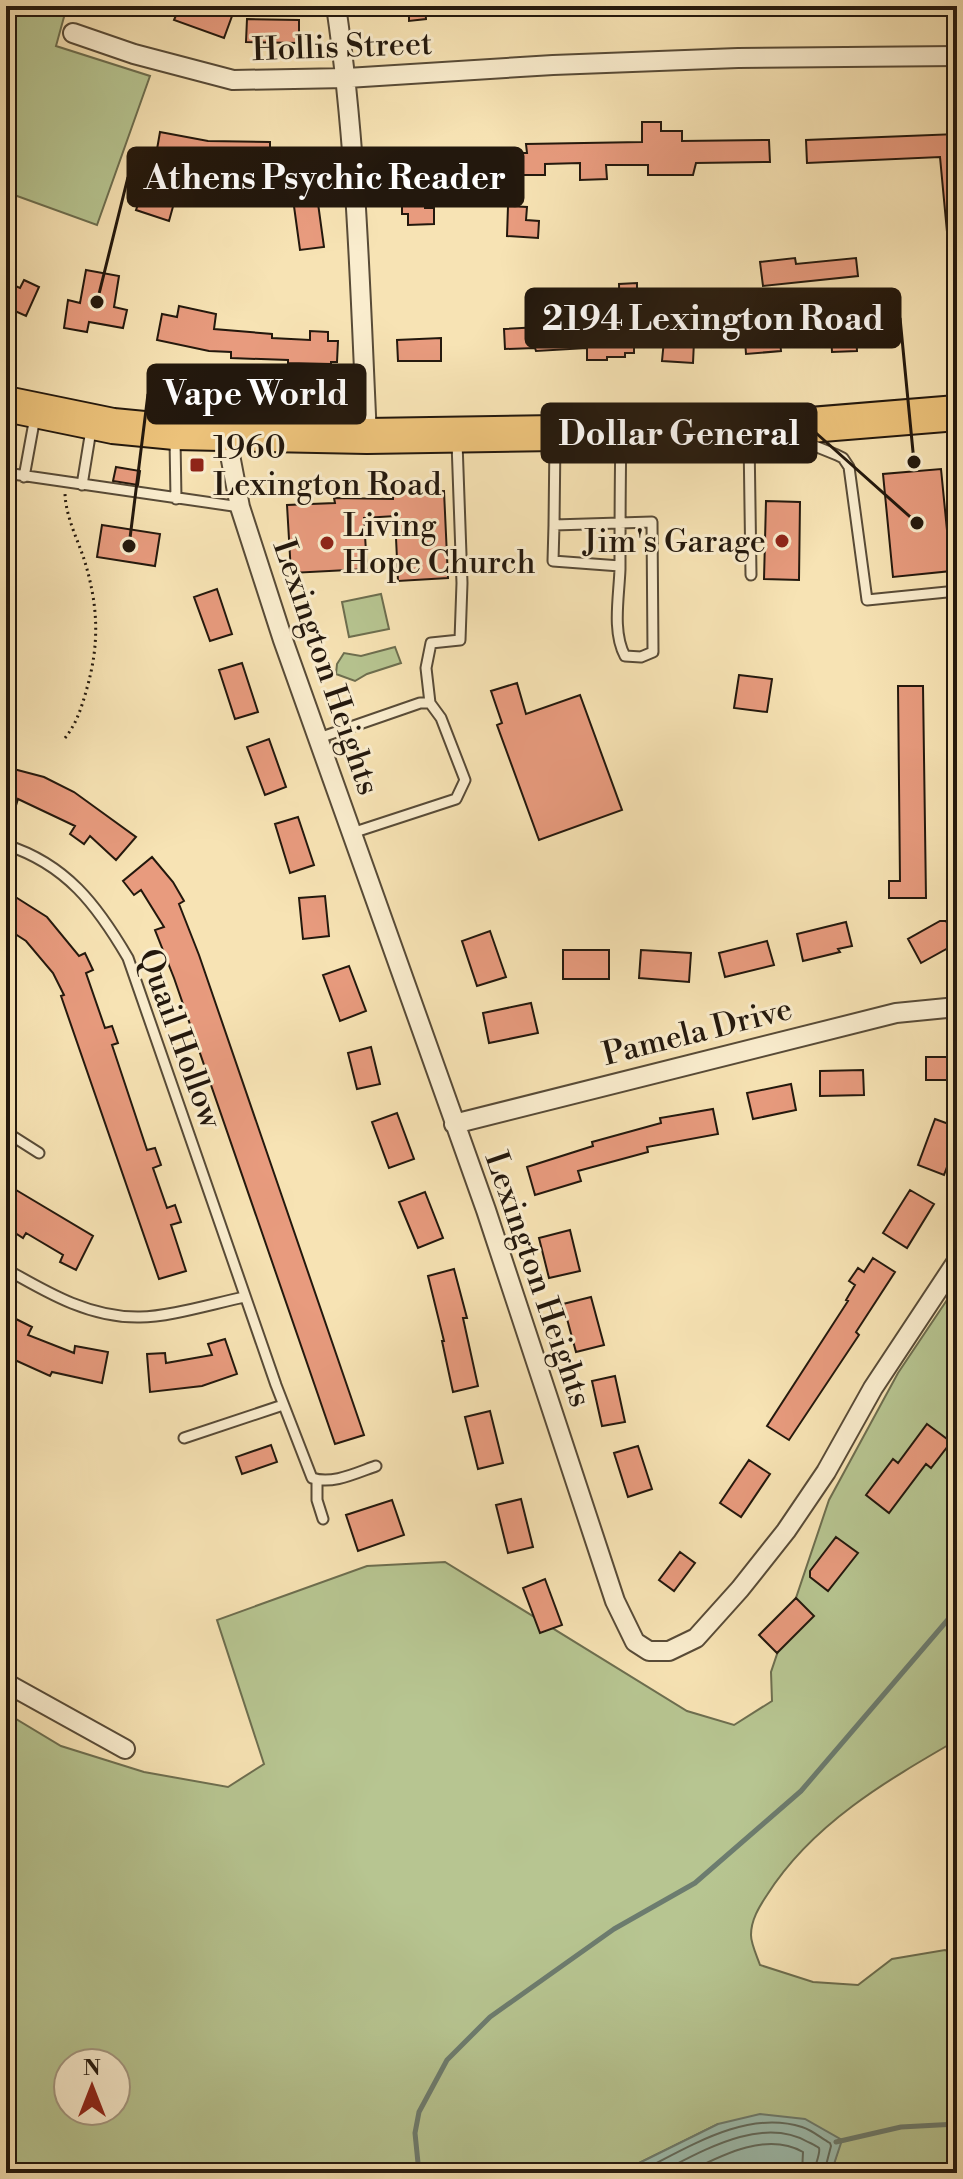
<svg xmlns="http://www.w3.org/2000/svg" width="963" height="2179" font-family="'Libre Bodoni',serif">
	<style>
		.green { fill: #b7c591; stroke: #6d6e4f; stroke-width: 2; fill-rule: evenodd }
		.water { fill: #9dbeb0; stroke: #6c7c6f; stroke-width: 2 }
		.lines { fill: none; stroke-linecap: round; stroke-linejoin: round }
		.shore { stroke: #606b5e; stroke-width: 2 }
		.stream { stroke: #6c7c6f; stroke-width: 5 }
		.building { fill: #e89b7e; stroke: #23180d; stroke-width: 2 }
		.lane-casing { stroke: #584b37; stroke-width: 13 }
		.street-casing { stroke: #584b37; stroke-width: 22 }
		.highway-casing { stroke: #23180d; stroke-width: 38 }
		.path { stroke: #23180d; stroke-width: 3; stroke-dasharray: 2 4; stroke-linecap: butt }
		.lane { stroke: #faedce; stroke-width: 9 }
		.street { stroke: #faedce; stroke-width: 18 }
		.highway { stroke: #ecc27a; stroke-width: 34 }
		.poi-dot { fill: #8f2418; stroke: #faedce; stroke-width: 3 }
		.labels { text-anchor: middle; stroke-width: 6; stroke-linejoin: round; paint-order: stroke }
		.street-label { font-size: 32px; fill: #23180d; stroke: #faedce }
		.poi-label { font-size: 32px; fill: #23180d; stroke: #faedce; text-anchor: start }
		.leader { fill: none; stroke: #23180d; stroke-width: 3 }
		.callout-dot { fill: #23180d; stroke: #faedce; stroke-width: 3 }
		.callout { fill: #23180d; stroke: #23180d; stroke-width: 3 }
		.callout-label { font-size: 34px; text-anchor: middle; font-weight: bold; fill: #fff }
	</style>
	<rect width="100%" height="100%" fill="#f7e3b4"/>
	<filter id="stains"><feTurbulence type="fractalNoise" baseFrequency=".0025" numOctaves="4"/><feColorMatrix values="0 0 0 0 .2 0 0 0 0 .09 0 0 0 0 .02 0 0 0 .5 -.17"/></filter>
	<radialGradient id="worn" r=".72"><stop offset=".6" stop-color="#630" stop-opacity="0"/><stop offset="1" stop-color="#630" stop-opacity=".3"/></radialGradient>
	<path class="green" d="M6 6H67L56 46 150 76 97 225 6 192Z
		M381 594 389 629 349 637 342 602Z
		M395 647 401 663 367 674 355 681 336 674 337 664 344 653 361 656Z
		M957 1285V1740C886 1781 812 1824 767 1895 759 1907 751 1920 751 1935 751 1944 757 1956 760 1965L813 1982 858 1985 892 1959 945 1950 957 1955V2173H831L841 2140 718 2124 619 2173H6V1713L61 1746 144 1772 228 1787 264 1764 217 1620 367 1566 445 1562 687 1711 734 1725 772 1701 771 1672 829 1500 898 1373ZM68 2063H116V2111H68Z"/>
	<path class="water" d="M760 2114 805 2119 842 2140 831 2173H619L718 2124Z"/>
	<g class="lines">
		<path class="shore" d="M637 2173C686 2149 745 2109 802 2127 812 2130 821 2138 830 2143L831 2146 824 2173
			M659 2173C701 2152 761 2115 808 2142 809 2142 818 2147 819 2148 821 2153 814 2167 814 2173
			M686 2173C720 2156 766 2131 803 2152L802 2173"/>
		<path class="stream" d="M836 2142 901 2127 957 2124
			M419 2173 415 2133 419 2112 447 2060 490 2017 614 1929 695 1883 801 1791 957 1609"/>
	</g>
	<path class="building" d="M180 6H205L232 16 224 38 174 20Z
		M409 6H425L426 19 409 21Z
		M247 19 299 20V43L246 42Z
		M642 122H661V131H682V141L769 140 770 162 696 163 693 175H648V165H606L607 179 580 180V163L545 164V175H523V153H527L526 144 642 142Z
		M160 132 208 141 270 142V167L210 166 156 155Z
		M957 134V231L947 232 940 157 807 163 806 140Z
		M424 173 425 208H434V224L408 225V214H402V174Z
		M142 193 174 203 169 221 136 210Z
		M317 196 324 247 300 250 293 199Z
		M508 206 527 207 526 220 539 221 538 238 507 236Z
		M795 258 796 264 856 258 858 276 763 286 760 262Z
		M86 270 119 276 114 307 127 310 123 328 89 322 87 332 64 328 68 300 80 303Z
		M24 280 39 287 26 316 6 307V282L20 288Z
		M637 283V307H634V353H625V357H607V360H587V348L536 351 535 348 505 349 504 329 558 326 565 328V331L620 330 619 284Z
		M179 306 216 314 214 329 272 334V338L310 340V331L328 332V341H338L337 362H331V364L288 363V360L231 358V352L209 351 157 340 162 314 177 317Z
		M855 315 857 351 832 352 830 316Z
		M778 324 781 351 746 354 744 326Z
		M441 338V361H398L397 340Z
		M664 340 694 341 693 363 662 361Z
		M116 467 140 471 138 485 113 481Z
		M941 469 951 571 893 577 883 474Z
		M444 491 448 578 398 581 395 516 364 518 367 569 291 573 287 505 335 503 334 498 393 499V493Z
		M766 501 800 502 799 580 764 579Z
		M102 525 160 534 155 566 97 557Z
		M217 589 232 634 210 641 194 597Z
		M242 663 258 712 235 719 219 670Z
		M739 675 772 679 767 712 734 708Z
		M517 683 526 714 580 695 622 810 539 840 497 725 502 723 491 691Z
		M898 686H923L926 898H889V881H900Z
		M269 739 286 787 265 795 247 747Z
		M6 767 44 777 74 792 136 837 116 860 90 836 84 844 70 834 75 826 18 799 10 825H6Z
		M298 817 314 865 290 873 275 824Z
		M152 857 173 882 184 901 179 904 199 955 364 1435 335 1444 174 978 155 930 164 927 141 890 134 895 123 881Z
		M6 891 47 917 79 956 85 953 93 970 86 973 105 1028 112 1026 118 1043 112 1045 147 1150 155 1148 161 1165 153 1168 167 1208 175 1205 181 1222 171 1225 186 1271 159 1279 61 996 64 995 53 973 26 941 6 928Z
		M325 896 329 936 303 939 299 898Z
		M940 921H946L957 943 921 963 908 939Z
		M846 922 852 946 838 949 840 952 803 961 797 934Z
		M490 931 506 977 477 986 462 941Z
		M767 941 774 965 725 977 719 953Z
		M563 950H609V979H563Z
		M641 950 691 953 689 982 639 978Z
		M349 966 366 1011 340 1021 323 975Z
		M531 1003 538 1033 489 1043 483 1013Z
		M371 1047 380 1084 357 1089 348 1053Z
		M926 1057H955V1080H926Z
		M863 1070 864 1095 820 1096V1071Z
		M791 1084 796 1110 753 1119 747 1093Z
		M713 1109 718 1134 647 1147 648 1152 578 1171 581 1181 535 1195 527 1167 593 1146 592 1142 661 1123 660 1118Z
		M397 1113 414 1159 389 1168 372 1122Z
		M935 1119 957 1127V1140L944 1175 918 1165Z
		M6 1184 93 1236 76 1270 60 1262 63 1255 26 1233 23 1238 6 1227Z
		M910 1190 934 1204 907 1248 883 1233Z
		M425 1192 443 1238 418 1248 399 1202Z
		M570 1230 580 1271 549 1278 539 1238Z
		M873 1258 895 1272 856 1332 859 1335 789 1440 767 1426 848 1301 846 1300 855 1285 849 1281 858 1268 864 1272Z
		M454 1269 467 1318H463L478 1386 453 1392 442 1341H444L428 1276Z
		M591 1297 604 1345 576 1352 563 1304Z
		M16 1319 32 1327 28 1335 74 1353 75 1346 108 1352 102 1383 52 1372 50 1376 6 1356V1338Z
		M225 1339 237 1374 202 1386 150 1392 147 1354 165 1353 166 1363 212 1355 208 1344Z
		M615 1376 625 1422 602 1426 592 1381Z
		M490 1411 503 1463 478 1469 465 1417Z
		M927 1424 951 1442 931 1468 926 1464 889 1513 866 1495 893 1459 898 1463Z
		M271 1445 277 1462 242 1474 236 1457Z
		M638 1446 652 1489 628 1497 614 1453Z
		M749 1460 770 1474 741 1517 720 1503Z
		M521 1499 533 1547 508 1553 496 1505Z
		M392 1500 404 1535 358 1551 346 1515Z
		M836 1537 858 1553 828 1591 810 1577V1571Z
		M680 1552 695 1563 674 1591 659 1580Z
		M545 1579 562 1625 540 1633 523 1588Z
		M796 1598 814 1616 777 1653 759 1635Z"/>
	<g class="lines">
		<defs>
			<path id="lane" d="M749 437 751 575
				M555 438 554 525 652 522 653 652 641 657 625 656C612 632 619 597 620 569 620 525 620 481 621 437
				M795 438 837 455 843 458 849 467 867 600 957 591
				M175 439 176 499
				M6 473 240 507
				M24 477 35 417
				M82 485 91 430
				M554 525 553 561 620 566
				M430 703 426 668 431 643 460 640 462 583 457 442
				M319 738 420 703H430L441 718 465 780 456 799 352 833
				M6 845C66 864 97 905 128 958L276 1385 312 1478C332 1485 356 1473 376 1466
				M6 1132 39 1153
				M6 1269C48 1293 90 1318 140 1317 169 1317 215 1303 245 1297
				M184 1438 283 1405
				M317 1480V1500L323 1519"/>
			<path id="street" d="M336 6C357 148 360 292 367 436
				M73 33 134 54 233 80 347 78 553 65 738 58 957 56
				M226 434 240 507 283 640 486 1210 615 1601 635 1642 649 1651H669L696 1638 740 1589 786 1531 826 1472 873 1388 957 1261
				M454 1124 896 1013 957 1007
				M6 1683 125 1749"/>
			<path id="highway" d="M6 404 113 426 175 432 367 436 749 430 957 413"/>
		</defs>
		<use href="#lane" class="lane-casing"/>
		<use href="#street" class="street-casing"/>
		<use href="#highway" class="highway-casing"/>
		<path class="path" d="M65 738C77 723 82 706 87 688 100 642 98 604 84 559 77 538 66 517 65 494"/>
		<use href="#lane" class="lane"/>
		<use href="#street" class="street"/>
		<use href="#highway" class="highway"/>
	</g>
	<g class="poi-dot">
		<rect x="189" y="457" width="16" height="16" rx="4"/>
		<circle cx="782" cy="541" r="8"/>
		<circle cx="327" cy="543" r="8"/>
	</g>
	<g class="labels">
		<g class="street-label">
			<text transform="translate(342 46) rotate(-2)" y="11">Hollis Street</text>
			<text transform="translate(327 667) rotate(71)" y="11">Lexington Heights</text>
			<text transform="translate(697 1031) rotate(-14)" y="11">Pamela Drive</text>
			<text transform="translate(181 1038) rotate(70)" y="11">Quail Hollow</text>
			<text transform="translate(539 1279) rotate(71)" y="11">Lexington Heights</text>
		</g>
		<g class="poi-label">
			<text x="213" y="458">1960<tspan x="213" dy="37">Lexington Road</tspan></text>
			<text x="343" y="536">Living<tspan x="343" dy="37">Hope Church</tspan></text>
			<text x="766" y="552" text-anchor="end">Jim's Garage</text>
		</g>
	</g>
	<path class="leader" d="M97 302L128 177M914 462L900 318M129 546L148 394M917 523L816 433"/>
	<g class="callout-dot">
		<circle cx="97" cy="302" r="8"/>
		<circle cx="914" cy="462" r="8"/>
		<circle cx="129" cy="546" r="8"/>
		<circle cx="917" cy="523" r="8"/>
	</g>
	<g class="callout">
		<rect x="128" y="148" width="395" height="58" rx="8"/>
		<rect x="526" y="289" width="374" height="58" rx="8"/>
		<rect x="148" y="365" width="217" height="58" rx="8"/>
		<rect x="542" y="404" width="274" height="58" rx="8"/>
	</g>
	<g class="callout-label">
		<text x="325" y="189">Athens Psychic Reader</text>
		<text x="713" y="330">2194 Lexington Road</text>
		<text x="256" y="405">Vape World</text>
		<text x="679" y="445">Dollar General</text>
	</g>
	<rect width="963" height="2179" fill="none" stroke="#f7e3b4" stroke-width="32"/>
	<rect x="8" y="8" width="947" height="2163" fill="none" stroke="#23180d" stroke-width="4"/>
	<rect x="16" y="16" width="931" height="2147" fill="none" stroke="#23180d" stroke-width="2"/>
	<g transform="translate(92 2087)"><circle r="38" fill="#faedce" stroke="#a49881" stroke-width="2"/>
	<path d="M0-6L14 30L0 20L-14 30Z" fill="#8f2418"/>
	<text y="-12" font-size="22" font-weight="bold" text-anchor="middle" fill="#23180d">N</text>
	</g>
	<rect width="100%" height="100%" filter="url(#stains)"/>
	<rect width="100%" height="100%" fill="url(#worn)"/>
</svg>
